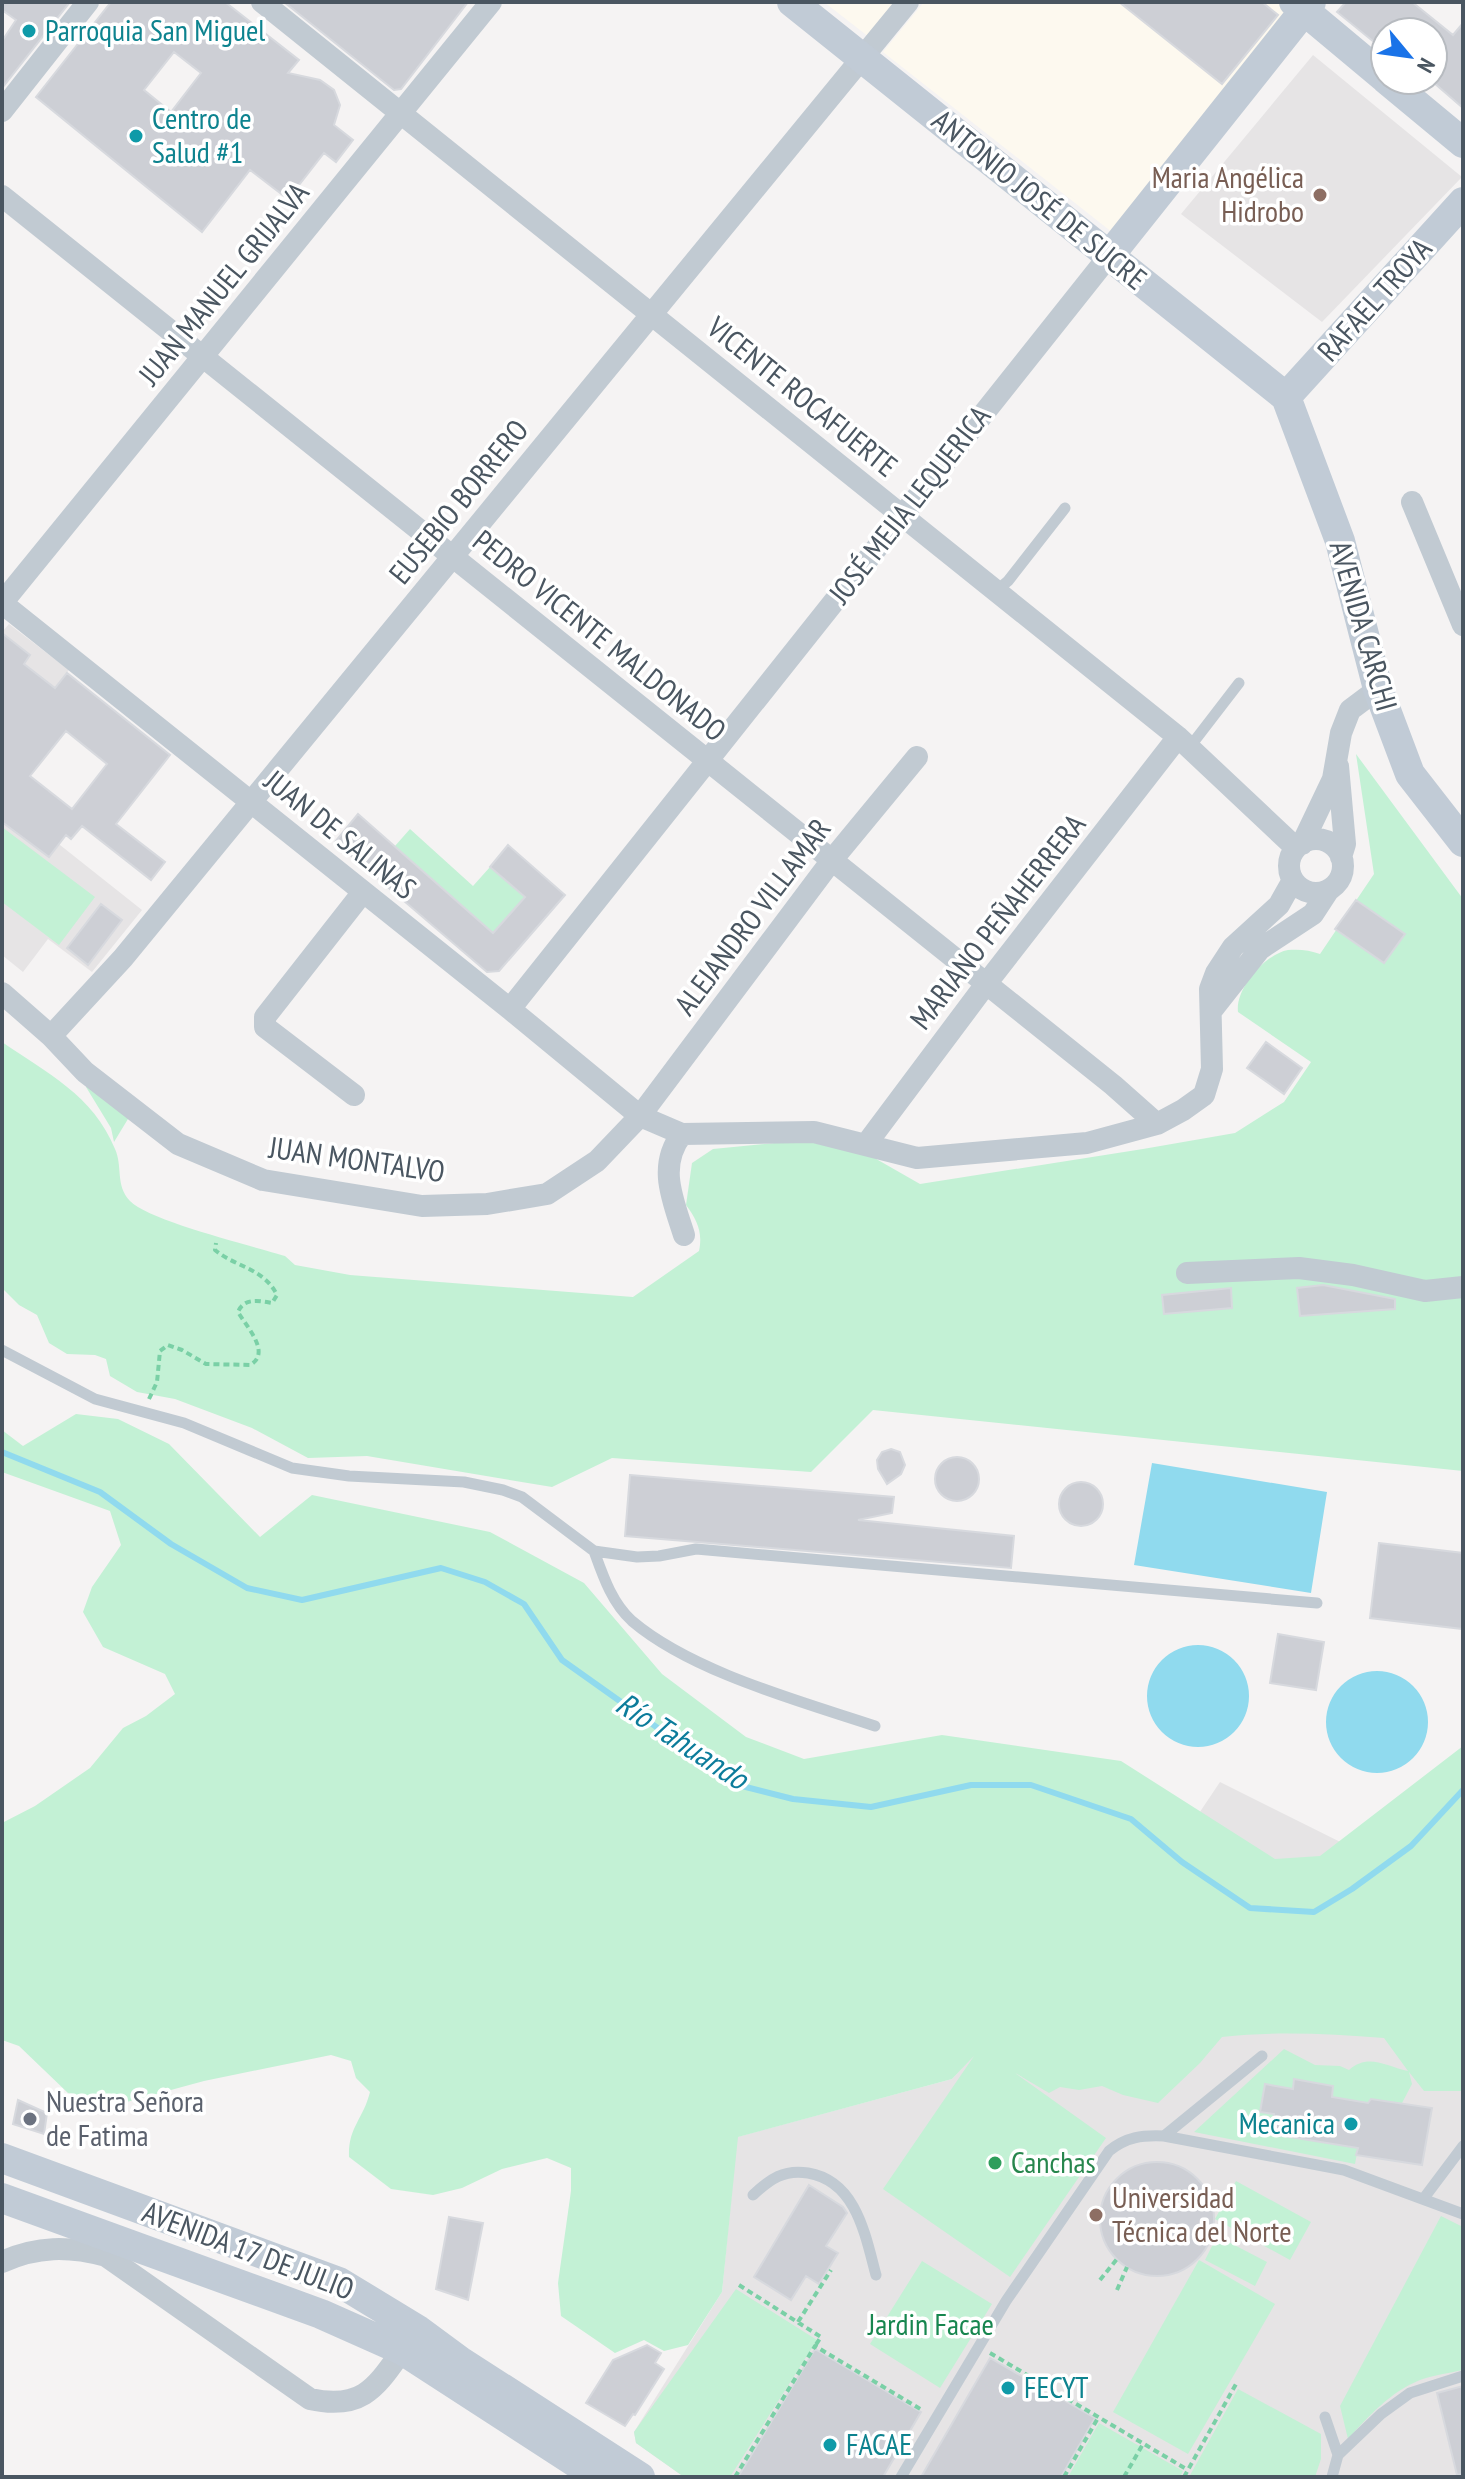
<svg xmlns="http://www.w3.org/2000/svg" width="1465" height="2479" font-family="'PT Sans Narrow',sans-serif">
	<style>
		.commercial { fill: #fdf9ef }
		.education { fill: #e6e4e5 }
		.green { fill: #c3f1d5 }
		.water { fill: #90daee }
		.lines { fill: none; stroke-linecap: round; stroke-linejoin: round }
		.stream { stroke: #90daee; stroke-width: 6 }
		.building { fill: #cdcfd5; stroke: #d7d9de; stroke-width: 2; fill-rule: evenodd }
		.path { stroke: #7ad0a6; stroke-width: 4; stroke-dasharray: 6 4; stroke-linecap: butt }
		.lane { stroke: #c1cad2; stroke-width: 11 }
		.street { stroke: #c1cad2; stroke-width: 22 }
		.secondary { stroke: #c1cbd6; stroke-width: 30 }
		.culture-dot { fill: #0f9aa8; stroke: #fff; stroke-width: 3 }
		.education-dot { fill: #8d6e63; stroke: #fff; stroke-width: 3 }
		.worship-dot { fill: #6b7280; stroke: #fff; stroke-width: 3 }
		.leisure-dot { fill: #2e9e5b; stroke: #fff; stroke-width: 3 }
		.labels { text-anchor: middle; stroke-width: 7; stroke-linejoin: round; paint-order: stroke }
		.culture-label { font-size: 30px; fill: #0d838f; stroke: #fff; text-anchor: start }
		.education-label { font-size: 30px; fill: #785e54; stroke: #fff; text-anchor: end }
		.street-label { font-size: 30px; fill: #4a5661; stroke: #fff }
		.worship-label { font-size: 30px; fill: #5b616d; stroke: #fff; text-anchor: start }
		.leisure-label { font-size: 30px; fill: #27864d; stroke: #fff; text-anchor: start }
		.park-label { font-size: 30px; fill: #17864f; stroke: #fff }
		.water-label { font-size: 32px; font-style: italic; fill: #0c7c9b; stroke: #fff }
	</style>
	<rect width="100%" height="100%" fill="#f5f3f3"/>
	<path class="commercial" d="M824 2H897L869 37Z
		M924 2H1278L1299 19 1122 240 883 52Z"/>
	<path class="education" d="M1313 55 1462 177 1322 322 1181 214Z
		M9 624 69 670 2 755V632Z
		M2 799 142 910 92 972 48 939 23 972 2 955Z
		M1220 1782 1463 1903V2477H684L636 2443 634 2432 722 2292 737 2137 952 2079 979 2050 1022 2077Z"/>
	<path class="green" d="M1356 754 1463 899V1471L873 1410 811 1472 612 1458 552 1487 367 1456 308 1458 252 1428 175 1399 137 1392 110 1376 106 1359 95 1355 67 1354 49 1343 37 1315 19 1305 2 1288V1042C47 1073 93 1095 115 1149 123 1167 115 1185 130 1201 149 1221 253 1246 285 1256L295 1265 350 1275 633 1297 699 1251C703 1232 697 1220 686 1205L692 1163 713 1149 816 1139 864 1152 920 1184 1143 1149 1235 1133 1284 1102 1311 1062 1238 1012C1235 989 1265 954 1288 950 1299 949 1310 950 1320 954L1374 874Z
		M2 827 95 897 59 945 2 902Z
		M410 829 473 886 490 867 525 897 493 933 395 846Z
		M89 1083 131 1114 114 1142 111 1128 86 1087Z
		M76 1414 118 1419 169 1444 260 1537 312 1495 490 1532 584 1583 662 1674 746 1737 804 1759 942 1735 1121 1761 1275 1859 1320 1856 1463 1746V2091H1424L1409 2072 1412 2084 1402 2103 1371 2099 1368 2103 1332 2097 1333 2086 1295 2079 1293 2089 1265 2084 1274 2114 1271 2134 1358 2148 1355 2164 1194 2132 1284 2049 1315 2065 1340 2066 1349 2070C1368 2053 1385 2066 1408 2071L1384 2038C1329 2034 1276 2031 1222 2037L1200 2063 1158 2103 1123 2095 1102 2086 1079 2090 1060 2087 1049 2093 1015 2073 1106 2138 1010 2277 883 2189 974 2056 952 2079 738 2137 722 2292 688 2345 664 2351 644 2340 615 2353 561 2316 558 2283 571 2191V2168L547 2158 502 2169 462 2188 433 2195 391 2189 349 2157C348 2127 363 2120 370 2092L356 2078 351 2061 331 2055 204 2081 123 2103 68 2093 19 2046 2 2040V1823L35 1806 90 1768 123 1728 146 1716 175 1694 165 1674 103 1647 83 1612 92 1587 121 1545 110 1511 2 1472V1430L23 1446Z
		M1236 2181 1311 2222 1290 2260 1215 2219Z
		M1441 2216 1463 2227V2370C1449 2373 1434 2375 1420 2380 1390 2392 1369 2416 1348 2439L1340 2406Z
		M1217 2236 1267 2262 1255 2286 1205 2260Z
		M1199 2260 1275 2304 1188 2454 1113 2412Z
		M922 2261 992 2304 940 2388 870 2344Z
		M736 2289 817 2340 730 2477H684L636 2443 634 2432Z
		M1238 2389 1321 2434V2459L1315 2477H1189Z
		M1099 2423 1183 2471 1180 2477H1068Z"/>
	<path class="water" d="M1152 1463 1327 1492 1311 1593 1134 1565Z
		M1147 1696a51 51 0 1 1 102 0a51 51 0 1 1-102 0Z
		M1326 1722a51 51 0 1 1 102 0a51 51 0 1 1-102 0Z"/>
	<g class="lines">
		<path class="stream" d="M2 1452 100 1492 171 1544 247 1588 302 1600 441 1568 485 1582 524 1604 562 1660 738 1785 793 1799 871 1807 971 1785H1031L1131 1819 1182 1862 1250 1908 1314 1912 1352 1889 1411 1846 1463 1790"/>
	</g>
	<path class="building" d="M2 2H70L2 88V41L16 20 2 10Z
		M111 2H225L299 60 288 73 320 80 334 90 340 105 334 125 353 140 336 162 324 153 288 199 250 170 202 232 36 97ZM174 52 201 73 171 112 144 90Z
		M284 2H468L401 89 394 90Z
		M1119 2H1262L1278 15 1222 84Z
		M1346 2H1412L1453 35 1463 23V108L1433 82V32H1385V51L1337 12Z
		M2 633 30 655 24 664 55 688 67 673 170 755 116 824 165 862 151 880 82 826 71 839 66 835 49 857 2 822ZM66 731 107 764 72 809 30 776Z
		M358 814 493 933 525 897 490 867 508 845 565 895 499 971 487 972 335 842Z
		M1356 900 1405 934 1384 963 1335 929Z
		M101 904 122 920 88 965 67 948Z
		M1266 1042 1302 1068 1284 1094 1247 1068Z
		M1323 1285 1395 1299V1309L1300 1316 1297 1288Z
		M1231 1288 1232 1308 1164 1314 1162 1295Z
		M891 1449 900 1452 905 1465 901 1474 887 1484 878 1469 877 1460 882 1452Z
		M935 1479a22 22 0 1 1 44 0a22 22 0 1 1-44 0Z
		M630 1475 894 1497 892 1513 858 1520 1014 1536 1011 1568 625 1536Z
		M1059 1504a22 22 0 1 1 44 0a22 22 0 1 1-44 0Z
		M1379 1543 1463 1553V1629L1370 1618Z
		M1278 1634 1324 1642 1316 1690 1270 1683Z
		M1294 2079 1333 2086 1332 2097 1368 2103 1371 2099 1432 2108 1422 2165 1356 2155 1358 2148 1271 2134 1274 2114 1260 2112 1265 2084 1293 2089Z
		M18 2100 47 2113 44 2134 13 2124Z
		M1100 2219a57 57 0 1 1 114 0a57 57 0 1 1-114 0Z
		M809 2185 843 2207 847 2213 826 2246 838 2253 819 2284 806 2276 791 2300 754 2277Z
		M449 2217 483 2223 468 2300 436 2289Z
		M647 2345 661 2353 655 2363 664 2369 635 2415 633 2414 625 2426 586 2403 613 2360Z
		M815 2349 921 2412 883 2477H738Z
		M990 2358 1095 2418 1061 2477H921Z
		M1463 2386V2474L1457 2475 1437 2393Z"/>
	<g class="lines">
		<path class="path" d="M149 1399 157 1382 160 1351 168 1345 182 1350 206 1364 250 1365C272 1353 246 1326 238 1312 244 1297 260 1301 272 1303L277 1295C264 1268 235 1267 215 1250L216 1243
			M1100 2280 1117 2259
			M739 2285 821 2337 815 2346
			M1117 2290 1127 2267
			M798 2322 831 2270
			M990 2353 1188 2470
			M735 2477 815 2346 922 2410
			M1064 2477 1098 2418
			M1124 2477 1143 2444
			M1184 2477 1236 2384"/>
		<path class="lane" d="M996 591 1008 581 1065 508
			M1189 748 1239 683
			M2 1350 95 1399 184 1423 292 1468 349 1476 464 1482 503 1490 522 1497 594 1551 637 1557 659 1556 696 1549 1317 1603
			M594 1551C603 1576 612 1603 632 1621 692 1672 800 1701 875 1726
			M1164 2136 1262 2056
			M753 2195C770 2179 784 2169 808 2173 856 2181 865 2234 876 2275
			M1424 2198 1463 2146
			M1325 2417 1338 2455 1332 2477
			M1338 2455 1381 2414 1410 2393 1463 2376
			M901 2477 1006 2301 1109 2151C1126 2137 1142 2135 1164 2136L1344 2170 1463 2214"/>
		<path class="street" d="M262 2 1178 737 1296 848
			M2 111 88 2
			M2 196 1113 1085 1157 1124
			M1412 502 1463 625
			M2 603 510 1009 640 1116 682 1134 814 1132 917 1158 1087 1143 1157 1124 1183 1110 1204 1095 1212 1069 1210 989 1216 973 1233 947 1279 905 1293 880
			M2 603 491 2
			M1338 766 1345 844 1341 857
			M1289 866a27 27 0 1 1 54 0a27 27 0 1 1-54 0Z
			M1302 844 1333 779 1341 733 1350 710 1378 689
			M2 993 51 1036 85 1072 178 1144 263 1180 422 1206 487 1204 547 1194 597 1161 640 1116 832 860 917 757
			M510 1009 1109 256
			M1212 1010 1260 949 1313 914 1328 891
			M51 1036 123 958 908 2
			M354 1095 265 1027V1017L363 892
			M682 1134C657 1166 673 1200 684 1235
			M867 1143 986 984 1178 737
			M1187 1273 1299 1268 1353 1275 1425 1291 1463 1287
			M2 2262C37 2246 69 2246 106 2256L310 2399C368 2412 379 2381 410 2340"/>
		<path class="secondary" d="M792 2 1286 397
			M1294 2 1385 78
			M1387 80 1463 143
			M1109 256 1311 2
			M1286 397 1340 541 1378 689 1410 774 1463 842
			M1286 397 1463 202
			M2 2158 339 2282 418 2330 460 2361 640 2477
			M2 2198 321 2314 402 2350 598 2477"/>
	</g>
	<g class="culture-dot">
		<circle cx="29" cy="31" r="8"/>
		<circle cx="136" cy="136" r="8"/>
		<circle cx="1351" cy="2124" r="8"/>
		<circle cx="1008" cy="2388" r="8"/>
		<circle cx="830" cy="2445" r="8"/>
	</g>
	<g class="education-dot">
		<circle cx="1320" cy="195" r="8"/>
		<circle cx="1096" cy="2215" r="8"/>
	</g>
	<circle class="worship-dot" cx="30" cy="2119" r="8"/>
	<circle class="leisure-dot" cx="995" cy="2163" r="8"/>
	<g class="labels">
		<g class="culture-label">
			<text x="45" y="41">Parroquia San Miguel</text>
			<text x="152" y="129">Centro de<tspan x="152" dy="34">Salud #1</tspan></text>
			<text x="1335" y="2134" text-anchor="end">Mecanica</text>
			<text x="1024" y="2398">FECYT</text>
			<text x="846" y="2455">FACAE</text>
		</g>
		<g class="education-label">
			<text x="1304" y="188">Maria Angélica<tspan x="1304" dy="34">Hidrobo</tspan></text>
			<text x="1112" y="2208" text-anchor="start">Universidad<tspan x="1112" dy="34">Técnica del Norte</tspan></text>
		</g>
		<g class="street-label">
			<text transform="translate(1039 200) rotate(39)" y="10">ANTONIO JOSÉ DE SUCRE</text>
			<text transform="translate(224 284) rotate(-51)" y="10">JUAN MANUEL GRIJALVA</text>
			<text transform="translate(1375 300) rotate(-48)" y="10">RAFAEL TROYA</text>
			<text transform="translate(802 397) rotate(39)" y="10">VICENTE ROCAFUERTE</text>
			<text transform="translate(459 502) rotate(-51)" y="10">EUSEBIO BORRERO</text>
			<text transform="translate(910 505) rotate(-52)" y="10">JOSÉ MEJIA LEQUERICA</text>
			<text transform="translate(1363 626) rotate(74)" y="10">AVENIDA CARCHI</text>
			<text transform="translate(599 636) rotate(39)" y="10">PEDRO VICENTE MALDONADO</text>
			<text transform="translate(340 835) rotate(39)" y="10">JUAN DE SALINAS</text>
			<text transform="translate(753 917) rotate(-53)" y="10">ALEJANDRO VILLAMAR</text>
			<text transform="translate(998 922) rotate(-52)" y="10">MARIANO PEÑAHERRERA</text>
			<text transform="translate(357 1160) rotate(8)" y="10">JUAN MONTALVO</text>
			<text transform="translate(248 2251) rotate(21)" y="10">AVENIDA 17 DE JULIO</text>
		</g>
		<g class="worship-label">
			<text x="46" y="2112">Nuestra Señora<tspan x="46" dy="34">de Fatima</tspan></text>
		</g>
		<g class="leisure-label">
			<text x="1011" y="2173">Canchas</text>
		</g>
		<g class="park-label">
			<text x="931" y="2335">Jardin Facae</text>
		</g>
		<g class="water-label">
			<text transform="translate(682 1741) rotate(33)" y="11">Río Tahuando</text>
		</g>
	</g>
	<rect width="1465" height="2479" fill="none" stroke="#4a5661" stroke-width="8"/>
	<g transform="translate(1409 56) rotate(119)"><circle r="38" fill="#ffffff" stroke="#b7bbc0" stroke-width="2"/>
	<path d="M0-6L14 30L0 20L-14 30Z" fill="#1a73e8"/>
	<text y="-12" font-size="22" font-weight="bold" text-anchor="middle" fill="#4a5661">N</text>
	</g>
</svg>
